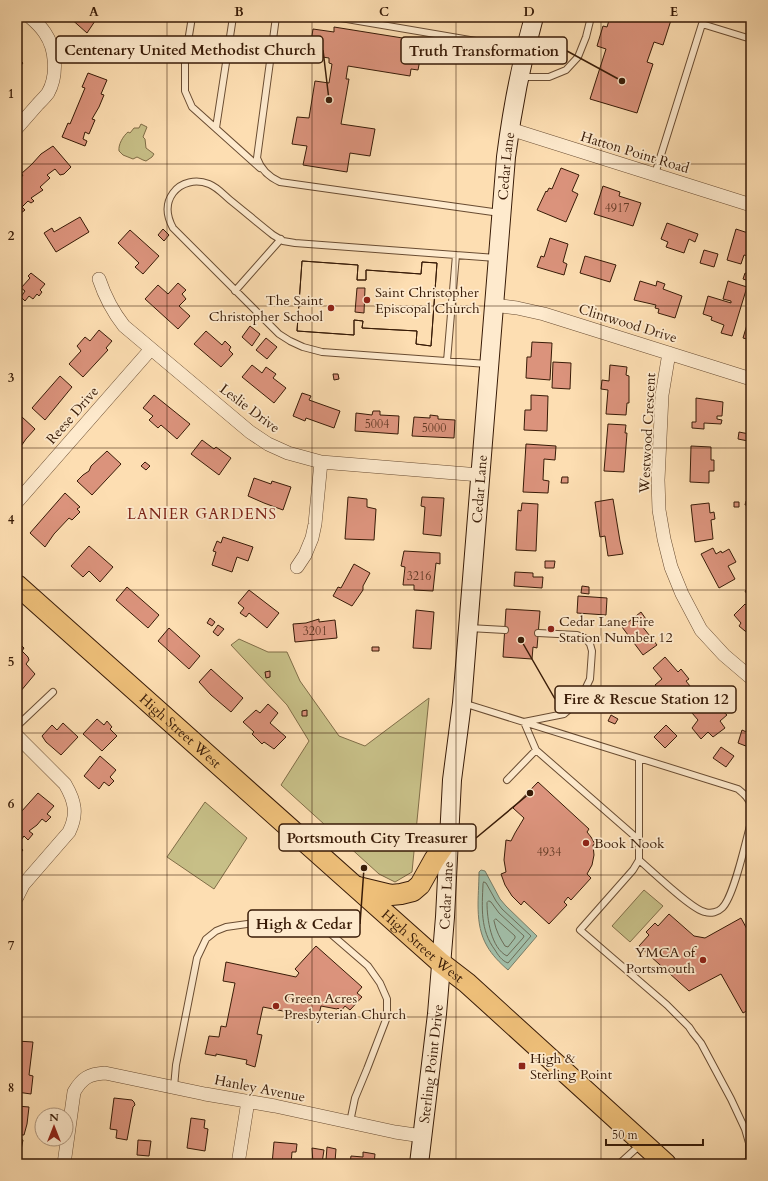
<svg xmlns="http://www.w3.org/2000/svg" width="768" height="1181" font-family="Cardo,serif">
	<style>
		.green { fill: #c7bf87; stroke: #806d47 }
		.water { fill: #a1bda7; stroke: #777c67 }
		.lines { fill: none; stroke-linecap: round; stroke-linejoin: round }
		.shore { stroke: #6c6c57; stroke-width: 1 }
		.building { fill: #db937c; stroke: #381b07; fill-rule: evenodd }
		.lane-casing { stroke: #694c32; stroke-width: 8 }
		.street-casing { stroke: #694c32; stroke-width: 14 }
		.secondary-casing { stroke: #381b07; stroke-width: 20 }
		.primary-casing { stroke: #381b07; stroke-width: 22 }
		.lane { stroke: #feeacd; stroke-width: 6 }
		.street { stroke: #feeacd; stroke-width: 13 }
		.secondary { stroke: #feeacd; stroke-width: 18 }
		.primary { stroke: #eebf79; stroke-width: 20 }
		.grid { fill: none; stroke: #381b07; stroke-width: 1; stroke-opacity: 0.55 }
		.poi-dot { fill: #8f2418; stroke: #feeacd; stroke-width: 1.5 }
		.labels { text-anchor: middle; stroke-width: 3.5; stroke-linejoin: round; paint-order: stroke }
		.number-label { font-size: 12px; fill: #613924 }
		.street-label { font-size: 14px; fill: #381b07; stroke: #feeacd }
		.poi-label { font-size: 14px; fill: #381b07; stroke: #feeacd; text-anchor: start }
		.neighbourhood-label { font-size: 15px; letter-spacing: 1px; fill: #7a1f14; stroke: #feeacd }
		.leader { fill: none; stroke: #381b07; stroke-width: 1.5 }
		.callout-dot { fill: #381b07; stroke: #feeacd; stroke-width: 1.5 }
		.callout { fill: #feeacd; stroke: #381b07; stroke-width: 1.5 }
		.callout-label { font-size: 15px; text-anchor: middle; font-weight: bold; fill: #381b07 }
		.neatline { fill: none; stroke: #381b07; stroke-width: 1.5 }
		.grid-label { font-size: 13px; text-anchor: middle; font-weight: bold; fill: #381b07 }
	</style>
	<rect width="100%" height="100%" fill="#fddeb2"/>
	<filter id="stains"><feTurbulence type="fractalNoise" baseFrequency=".005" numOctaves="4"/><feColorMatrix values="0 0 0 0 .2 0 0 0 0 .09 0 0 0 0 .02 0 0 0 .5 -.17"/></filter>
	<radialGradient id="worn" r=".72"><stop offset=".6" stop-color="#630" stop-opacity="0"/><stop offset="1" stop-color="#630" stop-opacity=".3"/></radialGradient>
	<path class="green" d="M141 124 147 127 143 137 145 139 146 148 154 154 152 157 146 161 143 160 137 157 133 159 123 155 119 151C118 145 123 136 128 132L130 133 134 128H139Z
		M239 639 268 652H287L300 681 339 736 365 746 429 698 412 872 395 882 379 874 281 785 309 741 287 705 231 645Z
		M205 802 247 838 214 889 167 857Z
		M644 890 663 906 630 942 612 926Z"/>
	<path class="water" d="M481 870 485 871 500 899 506 906 537 936 508 970C500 963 492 955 487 946 474 924 479 896 479 872Z"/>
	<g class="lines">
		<path class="shore" d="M484 882 486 883 496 901 502 909 531 936 508 963C502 961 498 955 495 950 480 930 482 908 483 884Z
			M489 901 491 902 499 913 524 936 523 938 507 956C491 948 487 919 487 903Z
			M496 919 515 936V938L508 947 505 946C500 938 496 931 494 921Z"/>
	</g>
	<path class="building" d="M69 17H99L95 21 87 33Z
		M610 17H672L663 45 654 42 647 62 653 64 637 113 590 99 606 49 597 46 603 26 607 27Z
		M334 27 415 40 414 47 422 49 418 70 411 69 410 76 348 66 346 79H349L341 124 375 129 370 156 350 153 347 172 303 165 307 146 292 144 297 117 309 118 315 81 329 83 332 64 329 63V58L309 55 313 29 334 32Z
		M17 58 23 63 17 70Z
		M88 73 107 80 101 94 104 95 99 107 92 119 95 120 89 134 85 132 83 139 87 141 85 146 62 137 68 123 70 124 85 88 82 87Z
		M53 146 71 167 64 174 60 175 55 169 47 175 50 178 40 187 43 190 31 198 34 201 31 203 28 201 22 207 25 210 21 213 17 209V183L23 175 21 174 32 164 41 154Z
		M561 168 579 175 572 191 578 194 566 222 537 210 546 191 547 192 549 188 552 189Z
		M603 186 620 192 619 196 641 203 633 226 594 214Z
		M80 217 89 232 56 252 44 233 52 228 54 232Z
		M667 223 698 234 695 242 689 239 684 253 666 247 668 242 661 239Z
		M163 229 169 235 164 241 158 235Z
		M736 229 751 234V257L744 255 741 264 727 260Z
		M130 230 159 256 143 274 135 267 139 263 118 243Z
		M550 238 568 244 563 262 567 264 564 275 537 267 541 256 544 257Z
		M704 250 718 254 714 267 700 263Z
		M585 256 616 265 610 282 580 273Z
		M302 261 358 265 357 280H366V270L421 274 422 262 437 263 431 346 416 344 417 331 362 328 363 321 354 320V335L297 331ZM357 288H365L364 313 355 312Z
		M302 261 358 265 357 280H366V270L421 274 422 262 437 263 431 346 416 344 417 331 362 328 363 321 354 320V335L297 331Z
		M31 273 45 284 40 290 42 292 39 296 37 294 33 299 29 296 25 301 21 297 25 291 21 288 30 278 28 276Z
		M745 273 751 275 749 281 743 279Z
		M640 281 656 286 657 281 665 284 663 289 682 296 675 318 658 313 659 309 655 308 656 305 634 300Z
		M728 281 747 287 732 336 721 333 724 325 711 320 712 317 703 314 708 296 731 303V301L723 299Z
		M178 283 186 290 182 294 186 299 179 306 190 316 178 329 145 299 158 285 168 294Z
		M17 306 22 311 18 315 21 317 17 322Z
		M749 318 751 319V340L743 338Z
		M250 326 260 334 252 346 242 337Z
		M99 330 112 341 106 348 108 350 83 377 69 364 81 351 77 346 85 337 90 341Z
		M206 331 222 345 225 341 231 347 229 350 233 354 221 367 194 344Z
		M266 338 277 347 267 359 256 350Z
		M532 342 552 343 550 380 526 378 527 357H531Z
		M553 362 571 363 570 389 552 388Z
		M252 365 262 373 266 367 276 374 273 378 286 388 274 403 242 377Z
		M610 365 627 367 626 375 629 376V403H627L626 415 606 414 608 390 601 389 602 380 609 381Z
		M333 374H338L339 379 334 380Z
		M60 376 72 387 45 420 32 408Z
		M302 393 311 396 309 400 340 411 334 428 306 418 305 421 293 416Z
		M154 395 190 424 177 439 161 425 158 428 149 420 153 416 143 408Z
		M531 395 548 396 547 431 524 430 525 410H531Z
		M696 398 723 402 722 416H717V419L722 420 721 424 704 423V429L692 428V422H696Z
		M373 411H380V415L399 416 398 434 355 431 356 413 372 415Z
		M430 415 438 416V419L455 420 454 438 412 436 414 417 430 418Z
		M22 417 35 429 26 439 17 452V422Z
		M608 424 626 425 625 433H627L624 472 604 471Z
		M739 432 749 434 748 441 738 439Z
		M202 440 214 449 216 447 231 458 219 475 191 454Z
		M526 444 556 446 555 460 544 459 543 480 549 481 548 493 523 492Z
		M691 446 711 447V460H714V471H709V483L690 482Z
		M107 451 121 464 92 495 77 481 83 475 89 471 91 466Z
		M145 462 150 466 146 470 141 466Z
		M562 477H568V483H561Z
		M254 478 271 484 272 481 291 487 283 510 264 503 248 496Z
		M65 493 80 507 77 509 80 512 72 520 69 518 54 534 45 547 30 533Z
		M348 497 367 499V507L376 509 374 540 345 539Z
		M422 497 444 498 441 536 423 534 425 507 421 506Z
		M613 499 620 541 623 554 608 556 605 536 600 537 595 502Z
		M746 501H751V505H745Z
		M734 502H739V507H734Z
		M522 503 538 504 536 551 516 550 518 510 521 511Z
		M709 503 710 513 714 512 715 519 711 520 713 539 695 542 691 505Z
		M223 537 253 547 248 561 237 557 232 572 212 565 216 552 213 551 217 541 221 543Z
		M89 546 113 567 100 582 89 571 83 577 71 566Z
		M713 548 716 554 721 551 722 553 729 549 736 562 728 566 735 579 719 588 701 554Z
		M404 551 440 553V564L436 563 433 591 414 590V585H403L405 567 401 566Z
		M545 561H555L554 568H545Z
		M354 564 370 573 363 586V590L352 606 333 596 338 587 341 588Z
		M515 572 533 573V577H543L542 588 514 586Z
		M582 586 589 587V594L581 593Z
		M127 587 159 615 148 628 116 600Z
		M751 587V601L745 591Z
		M249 590 279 613 267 628 249 613 246 617 240 613 244 608 238 603Z
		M578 596 607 598 606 615 577 613Z
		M745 604 751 610V636L739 626 741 623 734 615Z
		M506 609 540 611 537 648 533 647 532 659 503 657Z
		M416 610 434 612 431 649 413 648Z
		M641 612 648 622 642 626 657 645 643 655 622 627Z
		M210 618 215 622 212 626 207 623Z
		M319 619V622L335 620 337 638 295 642 293 624 306 623Z
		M218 625 224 629 218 636 213 632Z
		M169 628 200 656 189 669 158 641Z
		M19 643 24 648 22 651 28 657 29 660 26 664 35 674 20 692 17 689V645Z
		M372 647H379V651H372Z
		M665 657 678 672 681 669 689 679 686 681 690 686 677 698 673 693 666 698 655 685 662 679 653 668Z
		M211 669 243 698 231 712 211 695 199 682Z
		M270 671V677L266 678 265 672Z
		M698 697 710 712 717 706 727 715 720 721 725 728 713 737 708 732 701 739 692 728 698 720 686 706Z
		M268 704 278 713 270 723 286 737 274 749 264 742 262 744 252 734 254 732 243 722 256 710 260 713Z
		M307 710V716H302V711Z
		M611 715 618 719 615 724 608 721Z
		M97 719 104 725 107 721 112 727 110 729 117 736 102 751 83 734Z
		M63 723 78 737 61 755 46 742 42 736 52 725 57 730Z
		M666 725 677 736 665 748 654 737Z
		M742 730 751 734V748L738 743Z
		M721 747 734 756 726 767 713 758Z
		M100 756 116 770 110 777 114 781 109 786 104 782 99 789 84 776Z
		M538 782 589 829 587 832 591 837 595 844 593 845 594 855 592 865 587 874 591 878 571 900 568 897 564 902 567 905 549 924 524 901 521 905 512 896 505 885 501 874 506 872 504 860 506 840 511 841 515 833 524 818 513 808Z
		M38 793 54 806 47 814 51 817 46 822 42 819 37 825 29 831 33 834 28 840 24 836 19 843 21 844 19 846 23 850 17 857V812L19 810 21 812Z
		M669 914 694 936 705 938 741 918 748 931 751 929V1011L750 1009 743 1013 721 974 689 991 639 946 649 935 646 932 655 923 658 926Z
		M316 946 362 987 357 993 362 997 350 1010 345 1006 341 1011 338 1008 337 1009 321 1006 318 1019 305 1016 304 1019 287 1015 288 1012 263 1007 257 1034 262 1035 255 1067 246 1064 247 1060 216 1054V1056L205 1054 209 1036 219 1037 221 1026 226 1027 235 983 223 981 226 962 296 977 299 973 295 969Z
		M751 1028V1037L747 1030Z
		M17 1041 33 1042 29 1075 33 1076 31 1094 17 1092Z
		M114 1098 132 1100 134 1102 135 1105 133 1107 127 1140 116 1138 117 1130 110 1129Z
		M17 1106 29 1107 27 1124 24 1135H21L20 1139 23 1140 21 1150 17 1149Z
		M191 1118 205 1120 204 1128 208 1129 205 1151 187 1148Z
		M138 1140 151 1141 149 1156 137 1155Z
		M274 1142 297 1144 296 1152H292L291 1164H272Z
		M327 1147 336 1149 335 1162 326 1160Z
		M312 1148 324 1150 322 1163 313 1164Z
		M363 1152 375 1154 374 1164 350 1163 351 1156 363 1157Z"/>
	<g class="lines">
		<defs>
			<path id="lane" d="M192 17 185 60V91L192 107 260 168
				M276 17 257 158C261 170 269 177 280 182L500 213
				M335 17 523 49
				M520 77H549L566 70 578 57 586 37 591 17
				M216 128 233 17
				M655 174 702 24 751 39
				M235 291 281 239
				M447 361 456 255
				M487 364 322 352 303 347 290 341 279 334 173 228C167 217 165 204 173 193 181 182 196 179 209 184 217 187 224 195 230 200 245 212 259 224 273 235L283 241 295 243 496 258
				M469 628 505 630
				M538 633 577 635 585 638 590 644 592 651 590 679 580 700 564 714 524 722 536 750 639 840
				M463 703 639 758V860L633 870 580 930 667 1005 689 1027 693 1033 701 1043 731 1099 745 1129 749 1143V1158L746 1164
				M17 726 53 692
				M639 758 738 789C744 794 749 798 751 806
				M507 780 536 750
				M639 860C651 870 692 910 705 912 711 914 718 912 722 908 734 897 746 840 751 822
				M174 1087 176 1065 197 958 206 939 216 931 226 927 290 918 308 920 324 928 368 966 380 983 387 999V1017L367 1069 355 1098 350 1122
				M619 1164 640 1145"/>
			<path id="street" d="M17 128C24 120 31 112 38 104 41 101 45 97 48 93 58 75 56 49 45 33 41 27 36 22 30 17
				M510 129 751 205
				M99 279C105 297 113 312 124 326L250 432 268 444 288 453 321 462 480 475
				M494 305 517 308 544 314 751 379
				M669 353 662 395 658 480 659 510 664 539 671 567 682 594 701 630 724 655 751 678
				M17 502 151 349
				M297 567 305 555 312 538 315 524 321 462
				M17 736 65 784C75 801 78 814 69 832L23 885 17 897
				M64 1164 74 1092C82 1078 89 1074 105 1073L205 1094 275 1106 395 1132 422 1136
				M238 1164 248 1101"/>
			<g id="secondary">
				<path id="s1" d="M419 1164 437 1014 445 917 452 780 462 703 506 157C512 110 521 63 534 17"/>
			</g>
			<g id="primary">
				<path id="s2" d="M17 585 441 963 467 983 666 1164"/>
				<path d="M358 887 391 895 401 894 413 891 420 885 434 860 449 838"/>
			</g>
		</defs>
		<use href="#lane" class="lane-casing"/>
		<use href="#street" class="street-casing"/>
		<use href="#secondary" class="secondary-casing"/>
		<use href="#primary" class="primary-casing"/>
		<use href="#lane" class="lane"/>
		<use href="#street" class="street"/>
		<use href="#secondary" class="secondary"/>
		<use href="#primary" class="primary"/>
	</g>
	<path class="grid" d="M167 17V1164M312 17V1164M456 17V1164M601 17V1164M17 164H751M17 306H751M17 448H751M17 590H751M17 733H751M17 875H751M17 1017H751"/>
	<g class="poi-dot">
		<circle cx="367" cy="300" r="4"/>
		<circle cx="331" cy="308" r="4"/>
		<circle cx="551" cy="629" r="4"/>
		<circle cx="586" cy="843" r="4"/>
		<circle cx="703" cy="960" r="4"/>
		<circle cx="276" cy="1006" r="4"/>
		<rect x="518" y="1062" width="8" height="8" rx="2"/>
	</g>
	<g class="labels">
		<g class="number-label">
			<text x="617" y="212">4917</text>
			<text x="377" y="428">5004</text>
			<text x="434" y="432">5000</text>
			<text x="419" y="580">3216</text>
			<text x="315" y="635">3201</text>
			<text x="549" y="856">4934</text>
		</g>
		<g class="street-label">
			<text transform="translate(635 152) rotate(17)" y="5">Hatton Point Road</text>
			<text dy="5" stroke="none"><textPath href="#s1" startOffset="1002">Cedar Lane</textPath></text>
			<text transform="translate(628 323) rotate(17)" y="5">Clintwood Drive</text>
			<text transform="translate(250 408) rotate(37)" y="5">Leslie Drive</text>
			<text transform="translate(72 415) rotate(-49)" y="5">Reese Drive</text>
			<text transform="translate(647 433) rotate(-87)" y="5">Westwood Crescent</text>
			<text dy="5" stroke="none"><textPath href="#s1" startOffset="678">Cedar Lane</textPath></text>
			<text dy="5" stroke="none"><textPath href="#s2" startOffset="219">High Street West</textPath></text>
			<text dy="5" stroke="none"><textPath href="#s1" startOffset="270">Cedar Lane</textPath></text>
			<text dy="5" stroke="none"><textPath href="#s2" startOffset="543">High Street West</textPath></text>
			<text dy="5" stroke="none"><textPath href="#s1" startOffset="101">Sterling Point Drive</textPath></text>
			<text transform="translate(260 1088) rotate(11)" y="5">Hanley Avenue</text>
		</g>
		<g class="poi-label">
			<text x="375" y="297">Saint Christopher<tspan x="375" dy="16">Episcopal Church</tspan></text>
			<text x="323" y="305" text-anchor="end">The Saint<tspan x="323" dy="16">Christopher School</tspan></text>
			<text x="559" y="626">Cedar Lane Fire<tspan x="559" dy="16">Station Number 12</tspan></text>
			<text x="594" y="848">Book Nook</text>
			<text x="695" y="957" text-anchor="end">YMCA of<tspan x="695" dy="16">Portsmouth</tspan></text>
			<text x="284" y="1003">Green Acres<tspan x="284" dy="16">Presbyterian Church</tspan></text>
			<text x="530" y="1063">High &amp;<tspan x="530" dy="16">Sterling Point</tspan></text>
		</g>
		<g class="neighbourhood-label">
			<text x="202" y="519">LANIER GARDENS</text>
		</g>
	</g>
	<path class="leader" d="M329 100L323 50M622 81L567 51M521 640L555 699M530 793L476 838M364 868L360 924"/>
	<g class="callout-dot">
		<circle cx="329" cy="100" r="4"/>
		<circle cx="622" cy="81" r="4"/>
		<circle cx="521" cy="640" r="4"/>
		<circle cx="530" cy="793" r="4"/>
		<circle cx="364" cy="868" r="4"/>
	</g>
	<g class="callout">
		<rect x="56" y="36" width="267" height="27" rx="4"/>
		<rect x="401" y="37" width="166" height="27" rx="4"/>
		<rect x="555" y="686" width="181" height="27" rx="4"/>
		<rect x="279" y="824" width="197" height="27" rx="4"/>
		<rect x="248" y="910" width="112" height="27" rx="4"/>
	</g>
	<g class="callout-label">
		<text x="190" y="55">Centenary United Methodist Church</text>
		<text x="484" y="56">Truth Transformation</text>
		<text x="646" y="704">Fire &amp; Rescue Station 12</text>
		<text x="377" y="843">Portsmouth City Treasurer</text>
		<text x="304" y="929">High &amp; Cedar</text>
	</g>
	<rect width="768" height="1181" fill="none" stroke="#fddeb2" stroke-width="44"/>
	<g transform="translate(54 1127)"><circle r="19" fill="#feeacd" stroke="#af977e"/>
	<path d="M0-3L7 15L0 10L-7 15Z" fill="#8f2418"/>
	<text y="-6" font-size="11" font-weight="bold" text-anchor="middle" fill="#381b07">N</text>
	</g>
	<path d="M606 1139v6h97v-6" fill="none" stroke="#381b07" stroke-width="2"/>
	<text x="612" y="1139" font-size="12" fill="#381b07" stroke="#feeacd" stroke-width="3" paint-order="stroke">50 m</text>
	<rect x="22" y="22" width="724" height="1137" class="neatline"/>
	<g class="grid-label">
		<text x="94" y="16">A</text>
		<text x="239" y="16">B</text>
		<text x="384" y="16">C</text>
		<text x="529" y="16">D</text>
		<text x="674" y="16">E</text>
		<text x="11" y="98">1</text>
		<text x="11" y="240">2</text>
		<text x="11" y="382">3</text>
		<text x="11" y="524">4</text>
		<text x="11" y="666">5</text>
		<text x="11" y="808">6</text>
		<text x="11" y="950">7</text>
		<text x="11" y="1092">8</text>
	</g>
	<rect width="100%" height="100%" filter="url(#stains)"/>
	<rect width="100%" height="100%" fill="url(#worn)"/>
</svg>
